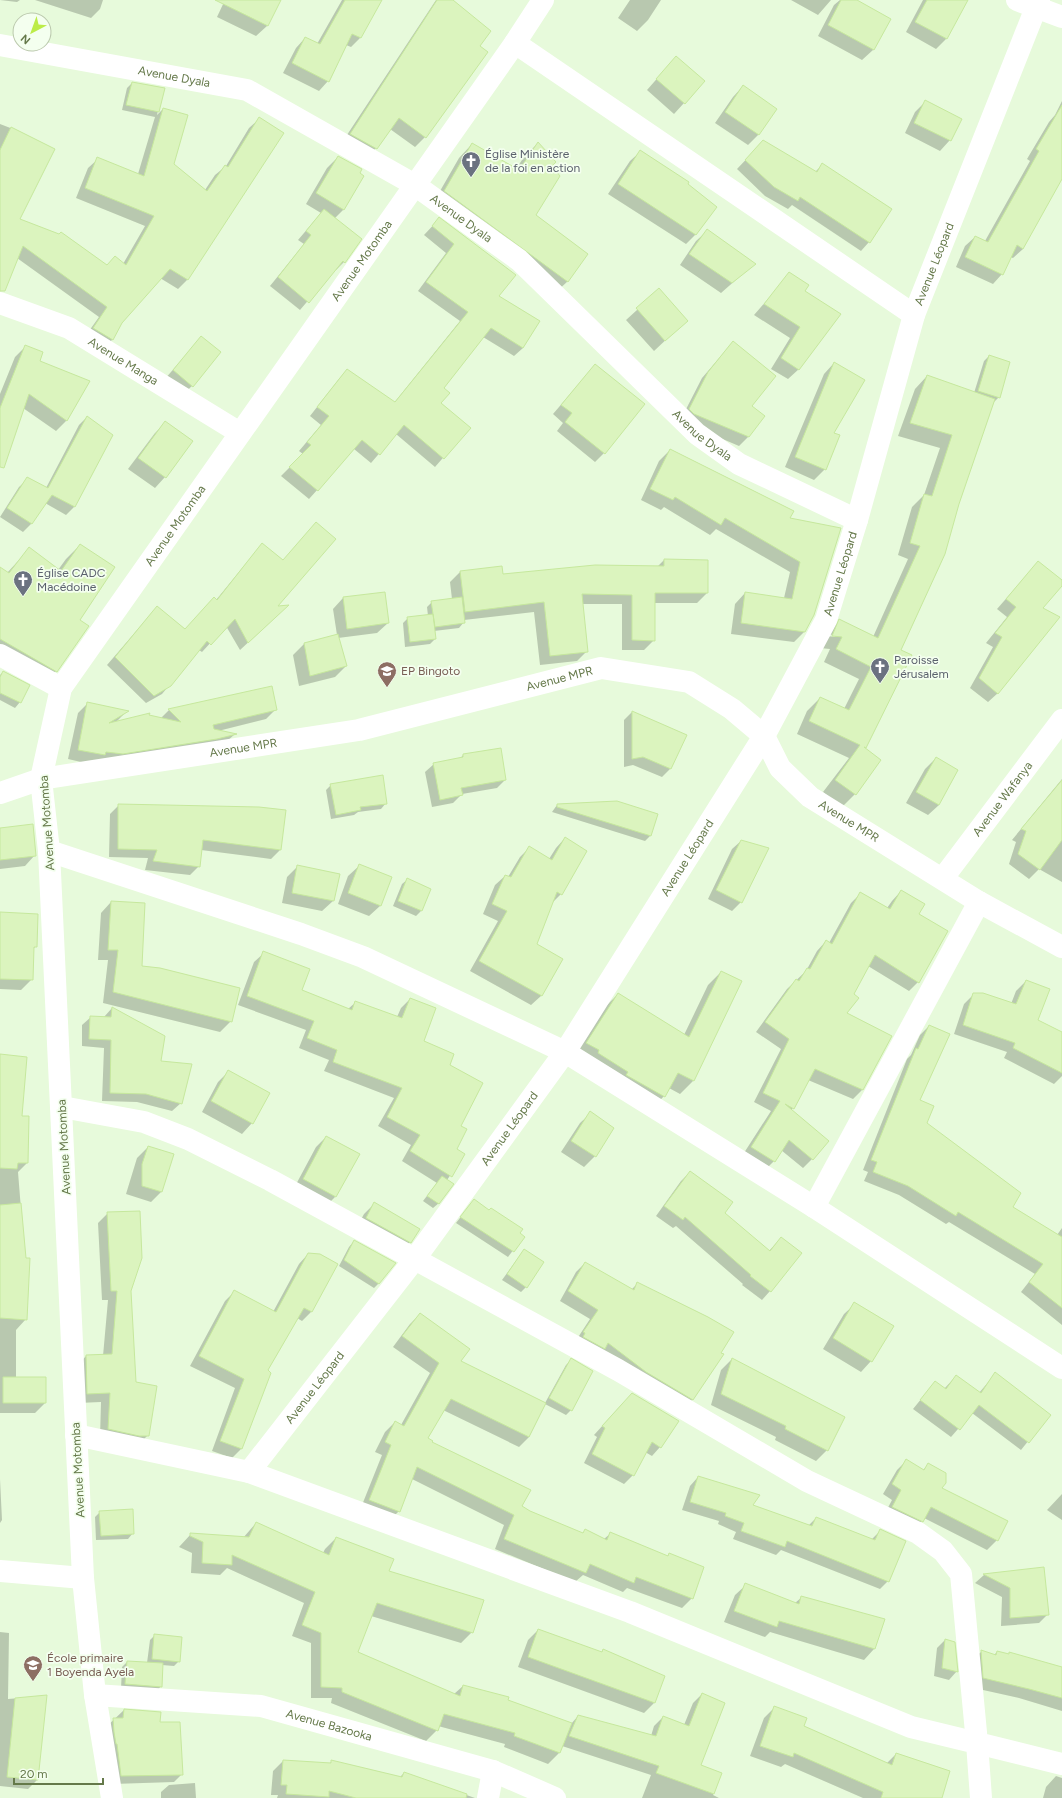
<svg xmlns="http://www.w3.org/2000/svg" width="1062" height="1798" font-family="Figtree,sans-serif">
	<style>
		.residential { fill: #e7fadb; fill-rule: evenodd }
		.shadow { fill: #0003; fill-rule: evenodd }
		.building { fill: #dbf4be; stroke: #c6e89d }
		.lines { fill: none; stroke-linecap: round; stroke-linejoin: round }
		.minor { stroke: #fff; stroke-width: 22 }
		.labels { text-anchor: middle; stroke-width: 3.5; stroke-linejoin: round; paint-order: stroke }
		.street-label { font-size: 12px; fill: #65794a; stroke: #f4ffef }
		.worship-label { font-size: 12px; fill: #5b616d; stroke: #f4ffef; text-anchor: start }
		.education-label { font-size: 12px; fill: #785e54; stroke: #f4ffef; text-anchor: start }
	</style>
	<rect width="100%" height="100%" fill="#eefde7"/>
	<path class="residential" d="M0 0H1062V1798H0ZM20 20H44V44H20Z"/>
	<path class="shadow" d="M0 0H20L17 2Z
		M35 0H103L100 9 91 18Z
		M225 0H272L278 3 267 26 256 36 217 17Z
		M342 0H381L360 38 351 47 346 45 328 81 319 91 283 73 296 48 305 38 317 44Z
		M436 0H451L478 46 487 52 425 137 415 147 390 129 376 148 366 158 341 144Z
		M630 0H661L648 20 637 31 618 18Z
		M791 0H831L818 15Z
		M840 0H854L889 19 873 50 862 60 818 36 834 5Z
		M923 0H962L963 7 946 39 936 49 906 32Z
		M676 57 704 81 674 114 647 90Z
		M132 83 163 88 157 115 163 109 173 164 205 190 215 175 226 166 249 128 259 119 283 133 187 280 178 289 160 278 122 322 112 340 102 349 84 338 99 317 17 258 6 285 0 291V124L13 129 19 219 106 266 123 264 145 226 76 198 88 168 98 159 138 174 155 117 122 110 127 88Z
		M743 86 759 134 748 145 715 123 733 97Z
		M926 101 950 140 940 151 905 133 915 112Z
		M1062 101V167L1023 249 1013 258 1010 257 1002 274 993 284 956 267 965 246 975 237 985 241 1030 161 1027 159 1049 122 1055 115Z
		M538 143 550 166 534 216 568 281 554 294 432 205 459 158 472 144 516 169 524 157Z
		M755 150 815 172 822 165 869 242 861 251 792 205 788 209 765 196 737 169Z
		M640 152 696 234 686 244 608 194 630 161Z
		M338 157 344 209 335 218 344 262 336 270 335 269 300 310 270 286 304 244 298 240 321 213 306 204 327 168Z
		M439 219 498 296 539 321 523 348 514 356 483 337 443 388 440 403 469 428 435 467 396 434 371 463 354 449 309 499 281 476 303 454 299 451 321 425 310 416 339 379 347 370 394 403 460 321 418 291 446 253 424 235Z
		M707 231 754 264 721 293 680 265 696 241Z
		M790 274 803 292 799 369 788 379 771 369 790 338 754 315Z
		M659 290 686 321 654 351 626 320Z
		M202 337 192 386 181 396 163 381Z
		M733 342 749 436 739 446 685 423 681 419 702 378Z
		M26 346 39 362 88 382 66 421 56 431 23 408 0 466V394L15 357Z
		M989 356 999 397 994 402 864 748 880 760 855 794 842 807 823 792 849 758 797 734 807 711 820 698 844 709 859 679 824 662 830 649 820 648 827 633 840 620 873 637 908 559 898 555 912 507 924 495 940 448 898 436 915 389 927 376 974 393 984 361ZM827 634 833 635 836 637 827 636Z
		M834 363 832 433 825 469 814 480 785 467 824 374Z
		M595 365 604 453 595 462 557 431 563 423 553 414Z
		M87 417 74 507 66 515 45 503 31 524 23 532 0 517 19 487 28 479 46 488 79 425Z
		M166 422 165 477 155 488 128 469 155 433Z
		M670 450 789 519 840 529 805 631 794 642 731 634 735 604 745 593 784 598 790 572 716 529 710 535 664 507 661 510 641 500 659 461Z
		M262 544 275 607 280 613 240 650 226 626 202 652 199 650 162 694 146 703 107 665 157 607 185 630 216 600Z
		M80 545 79 620 56 671 42 685 0 663V568L7 573 29 549 58 570 66 559Z
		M664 560 707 593 697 603H654V640L644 650H622V604H582L587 651 577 661 540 665 534 612 464 620V622L459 628 434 631 435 639 430 644 405 647 403 623 408 618 428 616 427 607 432 602 452 599 450 582 460 572 502 576 657 567Z
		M1038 562 1062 582V584L1042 608 998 693 988 702 970 688 993 647 986 643 1007 617 997 609Z
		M343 598 388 623 377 633 338 638 346 666 335 677 299 686 293 655 304 644 337 635 333 609Z
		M3 672 20 702 15 708 0 700V675Z
		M271 687 276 709 266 719 218 731 235 734 225 743 94 765 68 759 78 713 88 703 127 711 116 722 160 719 169 710Z
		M632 712 670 769 662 777 633 765 624 767V720Z
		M500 749 505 780 497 788 462 794 453 803 432 807 425 772 434 764 460 759 463 755Z
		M936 758 939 805 928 815 906 803 925 769Z
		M1062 779V882L1039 869 1029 879 1009 864 1016 842 1012 840Z
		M331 785 386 803 381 809 358 812 354 815 331 819 326 790Z
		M119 805 280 850 271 859 201 850 199 866 190 875 145 870 148 858 109 857 110 814Z
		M557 805 657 814 650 836 645 841 552 812Z
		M0 830 35 855 25 866 0 869Z
		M565 838 561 894 552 903 535 945 562 960 541 996 531 1005 470 971 498 921 483 914 495 885 505 876 508 877 520 857 529 848 549 859 556 848Z
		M741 841V902L732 911 708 899 732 849Z
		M298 866 338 874 333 901 322 911 282 903 287 877Z
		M359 866 391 878 380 906 369 916 338 904 348 876Z
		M408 879 430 889 421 911 416 916 393 906 402 884Z
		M901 891 917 915 918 982 909 991 868 966 853 994 846 1013 891 1036 862 1090 853 1099 808 1080 791 1111 812 1159 803 1168 781 1150 774 1161 764 1171 742 1156 771 1111 754 1102 781 1049 756 1032 787 989 806 971 817 951 826 941 829 943 851 903 861 893 887 908 892 901Z
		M111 902 141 967 231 1021 220 1032 103 1003 108 960H98L101 913Z
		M0 914 36 946 33 949 32 979 21 990 0 989Z
		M264 953 301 991 348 1009 356 1002 397 1017 401 1008 410 999 422 1041 449 1066 460 1126 456 1150 464 1155 447 1180 439 1203 433 1208 423 1201 437 1183 402 1161 411 1145 378 1126 394 1098 324 1071 329 1060 299 1048 306 1030 238 1005 254 962Z
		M721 972 740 982 693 1081 680 1094 669 1088 664 1096 651 1110 574 1056 605 1007 618 994 684 1035 708 985Z
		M1026 981 1037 1020 1062 1033V1076L1054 1084 1004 1058 1007 1052 954 1034 964 1004 974 994 1011 1004 1016 991Z
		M112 1008 160 1062 181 1103 172 1111 137 1102 102 1101 104 1048 82 1046V1025L91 1017H104Z
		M929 1026 919 1101 925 1124 1012 1207 1057 1235 1062 1228V1325L1021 1292 1035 1274 949 1222 946 1224 899 1195 864 1181 868 1172 863 1170 907 1059 911 1055 920 1035Z
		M0 1055 21 1117 27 1163 18 1172 25 1259 26 1319 16 1330V1378H45V1403L35 1413H0Z
		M229 1071 252 1123 242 1134 202 1112 218 1082Z
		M591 1113 595 1156 584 1167 561 1152 580 1123Z
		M326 1137 335 1197 325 1207 293 1190 316 1147Z
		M148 1147 162 1191 151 1202 126 1194 137 1158Z
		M690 1172 724 1213 768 1252 781 1238 770 1291 762 1300 742 1285 743 1284 676 1226 673 1228 656 1216 681 1181Z
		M474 1200 523 1237 508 1257 456 1223Z
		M375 1203 410 1242 399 1253 356 1229 364 1214Z
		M108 1213 130 1291 135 1383 148 1435 138 1445 100 1438 101 1402 78 1403 77 1366 86 1356H103L108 1300H102L98 1223Z
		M354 1241 379 1283 374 1288 339 1266 349 1247Z
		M524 1250 526 1287 521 1292 502 1280Z
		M308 1254 337 1264 311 1312 302 1321 297 1318 266 1370 241 1449 232 1458 212 1451 235 1388 190 1366 225 1301 234 1292 273 1312 299 1264Z
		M585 1263 631 1290 637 1284 693 1399 684 1408 575 1342 590 1319 560 1301 576 1272Z
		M855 1304 871 1361 861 1372 823 1349 844 1314Z
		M420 1314 460 1361 545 1403 566 1365 571 1360V1410L566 1415 545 1404 529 1437 519 1447 443 1410 427 1439 529 1512 582 1534 586 1530 604 1539 611 1533 667 1557 670 1554 692 1598 682 1608 627 1588 623 1592 583 1575 575 1582 495 1549 504 1525 412 1479 399 1511 389 1521 360 1510 382 1455 375 1452 385 1432 395 1422 401 1425 430 1373 393 1347 410 1324Z
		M732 1359 827 1450 816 1461 775 1440 776 1437 711 1405 721 1370Z
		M995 1374 1049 1415 1021 1450 972 1413 951 1437 913 1409 935 1382 944 1389 956 1376 979 1393Z
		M623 1403 678 1421 660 1447 652 1456 645 1452 633 1475 624 1484 584 1463 597 1437 594 1435Z
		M906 1461 923 1470 929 1464 941 1489 997 1540 987 1550 924 1518 913 1531 883 1517 892 1500 883 1494 897 1470Z
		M698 1477 751 1505 809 1525 816 1518 871 1540 881 1530 888 1581 880 1589 781 1550 776 1555 733 1539 736 1532 718 1524 719 1521 682 1510 690 1486Z
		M0 1479 2 1520 0 1523Z
		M1062 1494V1520L1047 1510Z
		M100 1512 133 1533 128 1539 96 1540 95 1517Z
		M256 1523 323 1553 325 1549 336 1538 388 1572 472 1632 461 1643 371 1616 357 1652 454 1694 463 1686 571 1724 578 1716 651 1736 654 1726 663 1717 684 1725 693 1703 702 1694 700 1766 721 1774 713 1795 719 1798H642L651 1775 562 1746 559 1753 548 1764 504 1747 505 1744 438 1726 437 1730 426 1741 331 1703 332 1698H311V1643L292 1636 304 1603 227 1568 220 1575 191 1573 192 1553 179 1547 191 1534 243 1538Z
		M1043 1568 1048 1614 1039 1623 1001 1626 1002 1597 975 1583 984 1575Z
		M746 1585 795 1603 802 1597 883 1620 874 1649 864 1660 770 1632 765 1637 724 1622 735 1595Z
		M538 1630 601 1653 603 1650 654 1703 644 1713 518 1667 528 1640Z
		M0 1632 9 1633 8 1699 46 1696 37 1780 28 1789 0 1786Z
		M155 1635 179 1661 174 1666 162 1665 161 1686 156 1692 121 1689 122 1667 127 1662 147 1663 150 1640Z
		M945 1640 957 1671 949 1680 934 1676 937 1648Z
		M981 1652 993 1656 997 1652 1008 1655 1010 1653 1062 1668V1711L1019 1698 974 1688 971 1661Z
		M775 1707 803 1726 886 1764 896 1754 941 1798H863L785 1764 781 1767 750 1756 764 1718Z
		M124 1710 159 1724 182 1774 174 1782 113 1784 106 1727Z
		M283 1761 329 1764 332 1761 400 1777 404 1773 475 1798H277L278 1795H271L273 1771Z
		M1056 1776 1062 1778V1798H1043L1046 1787Z
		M195 1783 196 1798H161V1792L169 1785Z"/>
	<path class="building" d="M215 0H281L268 26Z
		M345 0H382L361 38 352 34 329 82 292 63 305 37 320 44Z
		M437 0H453L491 31 480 46 488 52 426 138 399 118 377 149 350 134Z
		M841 0H857L891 19 874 50 828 25Z
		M927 0H968L947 39 915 22Z
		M676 56 705 81 685 104 656 79Z
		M132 82 165 88 159 112 126 105Z
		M743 85 777 109 759 135 725 112Z
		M925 100 962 119 951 141 914 123Z
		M1062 105V179L1023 249 1017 245 1003 275 965 257 975 236 988 242 1039 151 1036 149Z
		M163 108 188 115 174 164 207 191 225 165 228 167 259 117 284 133 188 280 170 269 122 323 113 340 93 328 107 307 23 246 5 291H0V150L11 127 55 149 20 219 59 234 61 232 107 265 115 256 126 265 154 216 85 188 97 157 144 176Z
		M763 140 817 172 822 163 892 209 870 243 800 197 798 201 774 187 745 160Z
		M538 142 556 162 552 166 560 176 536 215 588 254 568 282 444 191 472 143 519 170Z
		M640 150 689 182 688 184 717 207 696 235 618 184Z
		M338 156 362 169 360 173 364 176 344 210 316 193Z
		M324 209 362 239 345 263 343 261 309 303 278 277 311 235 306 231Z
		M439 217 516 275 499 296 540 321 523 348 491 328 444 388 450 393 441 403 471 428 444 459 404 425 380 455 362 440 318 491 289 467 311 445 307 442 329 416 317 407 347 369 395 402 468 312 426 282 454 244 432 226Z
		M707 229 756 264 732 283 689 254Z
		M789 272 809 285 805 291 841 314 799 370 781 358 800 327 764 304Z
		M659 288 688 321 665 341 636 308Z
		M201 336 221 352 193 387 173 370Z
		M733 341 776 376 752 406 765 416 749 437 694 414 689 409 708 372Z
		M25 345 43 352 40 361 90 381 67 421 29 394 4 468 0 467V408Z
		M989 355 1010 362 1000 398 978 391Z
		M834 362 865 380 834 433 840 435 826 470 795 457Z
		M595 364 645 404 605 454 565 422 572 413 561 405Z
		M927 375 995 399 959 504 945 554 901 650 912 655 866 748 864 747 881 760 856 795 835 780 860 745 809 721 820 697 849 710 871 667 836 649 842 637 832 636 839 619 878 638 920 546 910 543 924 494 932 496 952 435 910 423Z
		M87 416 113 435 75 507 52 495 32 524 7 508 27 477 48 488Z
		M165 421 193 441 166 478 138 458Z
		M670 449 794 511 790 518 841 528 814 615 805 632 741 623 745 592 792 599 800 562 725 518 721 525 675 497 673 500 650 489Z
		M316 522 336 539 278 606 289 605 248 643 235 619 211 645 207 641 171 686 154 696 115 657 157 606 185 629 214 597 217 600 262 543 283 560Z
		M80 544 115 567 80 620 89 626 57 672 0 639V567L9 573 29 547 61 571Z
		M664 559 708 560V593H655V641L632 640V595L582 594 588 652 550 656 544 602 465 612 460 571 502 566 503 574 595 565 664 566Z
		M1038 561 1062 580V586L1043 608 1060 617 998 694 979 678 1002 637 995 633 1016 607 1006 599Z
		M385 592 389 623 347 629 343 597Z
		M462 597 465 623 435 627 431 601Z
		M433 614 436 639 410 642 407 617Z
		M338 634 347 666 310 676 304 643Z
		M3 671 30 685 21 703 0 693V677Z
		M272 686 277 710 213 725 214 729 237 734 217 739 123 754 106 752 105 755 78 750 87 702 129 711 109 723 150 713 149 715 181 722 168 709Z
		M632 711 687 735 671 769 643 757 632 759Z
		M501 748 506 780 461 788 463 795 440 800 433 763 463 757V754Z
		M936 757 958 770 939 805 916 792Z
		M383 775 387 804 360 807 361 810 336 815 330 784Z
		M1062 780V840L1040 870 1018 854 1026 831 1021 829Z
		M617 801 658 814 651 836 557 807V804Z
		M118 804 259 807 286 810 281 850 203 840 200 867 153 861 157 850 118 849Z
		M33 824 36 856 0 860V828Z
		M565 837 587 851 562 895 557 892 537 944 563 959 542 996 479 961 507 911 492 904 505 875 511 877 529 846 552 860Z
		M741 840 769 848 742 903 716 890Z
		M359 864 392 877 381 906 348 893Z
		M297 865 340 874 334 901 292 893Z
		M407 878 431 889 422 911 398 901Z
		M901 890 925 904 919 914 948 931 919 983 875 955 854 994 859 998 847 1013 892 1036 863 1090 815 1069 794 1109 785 1104 829 1141 813 1160 789 1140 775 1162 751 1147 780 1101 763 1093 789 1039 765 1022 796 979 799 981 807 968 810 969 826 940 832 944 860 892 890 909Z
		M111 901 145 903 142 966 160 968 240 988 232 1022 113 992 118 950H108Z
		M0 912 38 914 37 947H34L33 980 0 979Z
		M263 951 310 969 302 990 352 1010 355 1001 402 1018 410 998 436 1008 424 1041 454 1054 450 1065 483 1083 461 1126 467 1129 457 1149 465 1154 452 1177 410 1151 420 1135 387 1117 402 1088 333 1062 337 1050 307 1038 314 1021 247 996Z
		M721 971 742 981 694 1081 678 1073 665 1097 626 1075 628 1072 598 1053 599 1050 586 1043 618 993 689 1037Z
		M1026 980 1050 989 1038 1020 1062 1032V1073L1013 1048 1015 1043 963 1025 973 993H983L1016 1004Z
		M112 1007 165 1036 161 1061 192 1064 182 1104 146 1094 110 1093 111 1040 89 1039 90 1016 111 1017Z
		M929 1025 950 1034 920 1100 934 1106 927 1123 1021 1193 1013 1207 1062 1237V1308L1029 1282 1043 1264 958 1212 956 1216 908 1186 873 1172 877 1162 871 1160 916 1048 918 1049Z
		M0 1054 27 1057 22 1116H29L28 1163H18L17 1169 0 1168Z
		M228 1070 270 1093 253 1124 211 1101Z
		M590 1111 614 1128 596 1157 571 1141Z
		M326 1136 360 1154 336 1197 303 1179Z
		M148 1146 174 1154 162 1192 142 1186V1164Z
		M690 1171 733 1202 725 1213 770 1251 781 1237 802 1253 771 1292 750 1276 751 1275 685 1217 683 1220 664 1206Z
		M442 1176 454 1184 439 1204 427 1196Z
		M474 1199 489 1210 491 1208 523 1229 520 1233 525 1237 514 1252 460 1217Z
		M374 1202 420 1229 411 1243 366 1218Z
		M21 1203 26 1258H30L27 1320 0 1318V1205Z
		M140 1211 142 1258 131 1291 136 1382 157 1386 149 1436H139L108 1429 110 1393 87 1394 86 1355 112 1354 117 1291H111L107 1212Z
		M354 1240 396 1263 379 1284 344 1260Z
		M524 1249 544 1262 527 1288 507 1274Z
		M308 1253 320 1254 338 1264 312 1312 304 1308 268 1370 271 1373 242 1449 220 1441 244 1379 199 1356 234 1290 276 1312Z
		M585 1262 634 1290 637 1282 708 1317 734 1332 721 1353 724 1354 693 1400 646 1372 608 1343 605 1349 583 1337 585 1333 583 1332 598 1310 568 1291Z
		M854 1302 894 1326 872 1362 833 1338Z
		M420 1313 470 1349 461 1361 546 1403 529 1437 451 1399 428 1438 433 1441 432 1442 531 1490 522 1506 530 1511 583 1533 585 1529 607 1540 610 1532 668 1556 669 1553 704 1567 693 1599 636 1577 634 1583 590 1564 586 1573 504 1539 514 1515 417 1467 400 1512 369 1500 391 1445 385 1442 395 1421 404 1426 439 1363 402 1336Z
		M571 1358 593 1371 572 1411 549 1398Z
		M732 1358 845 1417 828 1451 785 1429 786 1426 721 1394Z
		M995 1372 1051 1415 1029 1443 979 1405 960 1430 920 1400 935 1381 946 1389 956 1375 981 1393Z
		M3 1377H46V1403H3Z
		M632 1393 679 1421 661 1448 652 1442 634 1476 592 1454 605 1428 602 1426Z
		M906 1459 924 1470 928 1463 946 1473V1483L942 1488 1008 1521 998 1541 931 1507 923 1522 892 1507 901 1490 892 1484Z
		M698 1476 760 1495 753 1505 812 1526 816 1517 875 1540 880 1529 906 1541 889 1582 787 1541 785 1547 741 1531 744 1523 725 1516 726 1513 690 1502Z
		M133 1509 134 1534 101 1536 99 1511Z
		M256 1522 329 1555 336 1537 394 1559 389 1571 484 1600 473 1633 377 1603 358 1652 460 1696 463 1685 509 1697 508 1700 572 1723 560 1753 514 1736 515 1733 444 1714 438 1731 342 1692V1688L321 1687V1633L302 1625 315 1592 232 1555V1565L202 1563 203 1542 190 1536V1533L249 1537Z
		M1044 1567 1049 1615 1010 1618V1588L983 1574Z
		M745 1583 799 1604 801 1596 885 1619 875 1649 779 1621 777 1627 734 1611Z
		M538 1629 602 1652 603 1649 665 1676 655 1703 528 1657Z
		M154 1634 182 1637 180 1662 152 1659Z
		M945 1639 955 1642 958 1672 942 1668Z
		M981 1650 996 1655 997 1651 1009 1654V1652L1062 1667V1698L1029 1689 983 1678Z
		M127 1661 163 1663 162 1687 125 1684Z
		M702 1693 725 1703 701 1765 722 1773 714 1794 656 1773 659 1766 569 1736 578 1715 656 1736 663 1716 689 1726Z
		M47 1695 38 1780 7 1777 15 1698Z
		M774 1706 807 1718 804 1726 892 1765 896 1753 950 1771 942 1798H881L883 1792 794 1753 793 1757 760 1746Z
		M124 1709 161 1712 160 1722H180L183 1775 121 1776 117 1744H116L114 1732 113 1718H123Z
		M283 1760 331 1763V1760L402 1777 404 1772 467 1794 466 1798H356L329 1791V1797L286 1794 287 1785H281Z"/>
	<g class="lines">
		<g class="minor">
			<path d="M1017 0 1062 17"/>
			<path d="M515 43 914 315"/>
			<path id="s1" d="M0 45 247 90 415 185 519 260 697 434 739 464 857 520"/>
			<path id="s2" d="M0 303 69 328 240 433"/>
			<path d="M0 655 61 688"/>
			<path id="s3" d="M0 793 41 779 359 730 601 668 689 682 732 709 764 736 780 768 810 797 979 902 1062 947"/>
			<path d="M49 851 301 934 363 957 565 1052 814 1207 1062 1368"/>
			<path id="s4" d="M943 878 1062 720"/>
			<path d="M62 1107 144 1122 188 1139 270 1180 618 1370 807 1481 918 1533 943 1551 961 1574 977 1743 1062 1764"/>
			<path d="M814 1207 979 902"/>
			<path id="s5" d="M76 1435 249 1472 414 1260 565 1052 764 736 826 620 857 520 914 315 1039 0"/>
			<path d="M249 1472 630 1612 911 1727 977 1743 981 1798"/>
			<path d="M0 1571 83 1578"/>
			<path id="s6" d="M95 1695 261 1706 493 1771 555 1798"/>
			<path id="s7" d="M112 1798 95 1695 83 1578 49 851 41 779 61 688 515 43 543 0"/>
			<path d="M488 1798 493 1771"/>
		</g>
	</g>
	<defs>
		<symbol id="church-pin" viewBox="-11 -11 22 30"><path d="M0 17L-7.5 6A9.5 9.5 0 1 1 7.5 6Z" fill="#6b7280" stroke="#f4ffef"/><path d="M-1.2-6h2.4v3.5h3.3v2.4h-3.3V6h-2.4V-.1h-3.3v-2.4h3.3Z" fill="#fff"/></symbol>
		<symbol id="school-pin" viewBox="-11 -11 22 30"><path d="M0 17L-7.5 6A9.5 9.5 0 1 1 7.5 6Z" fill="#8d6e63" stroke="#f4ffef"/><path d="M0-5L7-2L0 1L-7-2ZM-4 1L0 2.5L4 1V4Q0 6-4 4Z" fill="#fff"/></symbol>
	</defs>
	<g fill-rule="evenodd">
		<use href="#church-pin" x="460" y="150" width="22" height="30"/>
		<use href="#church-pin" x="12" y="569" width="22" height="30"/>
		<use href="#church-pin" x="869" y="656" width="22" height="30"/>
		<use href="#school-pin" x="376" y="660" width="22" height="30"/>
		<use href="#school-pin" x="22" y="1654" width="22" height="30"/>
	</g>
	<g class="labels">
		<g class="street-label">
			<text dy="4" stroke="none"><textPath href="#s1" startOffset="177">Avenue Dyala</textPath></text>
			<text dy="4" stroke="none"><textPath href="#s1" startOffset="501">Avenue Dyala</textPath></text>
			<text dy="4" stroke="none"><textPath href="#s7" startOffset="1638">Avenue Motomba</textPath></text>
			<text dy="4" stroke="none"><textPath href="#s5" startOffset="1580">Avenue Léopard</textPath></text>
			<text dy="4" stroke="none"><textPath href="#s2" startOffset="137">Avenue Manga</textPath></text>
			<text dy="4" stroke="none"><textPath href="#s1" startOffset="826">Avenue Dyala</textPath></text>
			<text dy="4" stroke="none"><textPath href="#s7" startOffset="1314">Avenue Motomba</textPath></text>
			<text dy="4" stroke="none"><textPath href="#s5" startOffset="1256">Avenue Léopard</textPath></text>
			<text dy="4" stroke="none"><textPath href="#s3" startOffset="572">Avenue MPR</textPath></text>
			<text dy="4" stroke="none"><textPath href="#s3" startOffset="248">Avenue MPR</textPath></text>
			<text dy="4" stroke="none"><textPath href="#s4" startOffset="99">Avenue Wafanya</textPath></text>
			<text dy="4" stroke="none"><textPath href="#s3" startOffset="920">Avenue MPR</textPath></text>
			<text transform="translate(47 823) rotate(-94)" y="4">Avenue Motomba</text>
			<text dy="4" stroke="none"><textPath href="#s5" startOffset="932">Avenue Léopard</textPath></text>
			<text dy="4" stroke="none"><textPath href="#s5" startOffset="608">Avenue Léopard</textPath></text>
			<text transform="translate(64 1147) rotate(-93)" y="4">Avenue Motomba</text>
			<text dy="4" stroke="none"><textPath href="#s5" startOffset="284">Avenue Léopard</textPath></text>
			<text transform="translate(78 1470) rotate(-93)" y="4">Avenue Motomba</text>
			<text dy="4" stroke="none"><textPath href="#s6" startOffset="237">Avenue Bazooka</textPath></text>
		</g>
		<g class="worship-label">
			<text x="485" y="158">Église Ministère<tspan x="485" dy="14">de la foi en action</tspan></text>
			<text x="37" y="577">Église CADC<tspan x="37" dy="14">Macédoine</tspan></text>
			<text x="894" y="664">Paroisse<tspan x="894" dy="14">Jérusalem</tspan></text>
		</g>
		<g class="education-label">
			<text x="401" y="675">EP Bingoto</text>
			<text x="47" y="1662">École primaire<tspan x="47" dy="14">1 Boyenda Ayela</tspan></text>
		</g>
	</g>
	<g transform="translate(32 32) rotate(221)"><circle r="19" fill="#f4ffef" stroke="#bbc9ad"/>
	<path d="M0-3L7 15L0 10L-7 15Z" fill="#bcec48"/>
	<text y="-6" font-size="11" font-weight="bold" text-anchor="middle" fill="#65794a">N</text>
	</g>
	<path d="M14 1778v6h89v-6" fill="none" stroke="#65794a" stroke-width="2"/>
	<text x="20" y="1778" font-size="12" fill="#65794a" stroke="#f4ffef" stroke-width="3" paint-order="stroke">20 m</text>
</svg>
